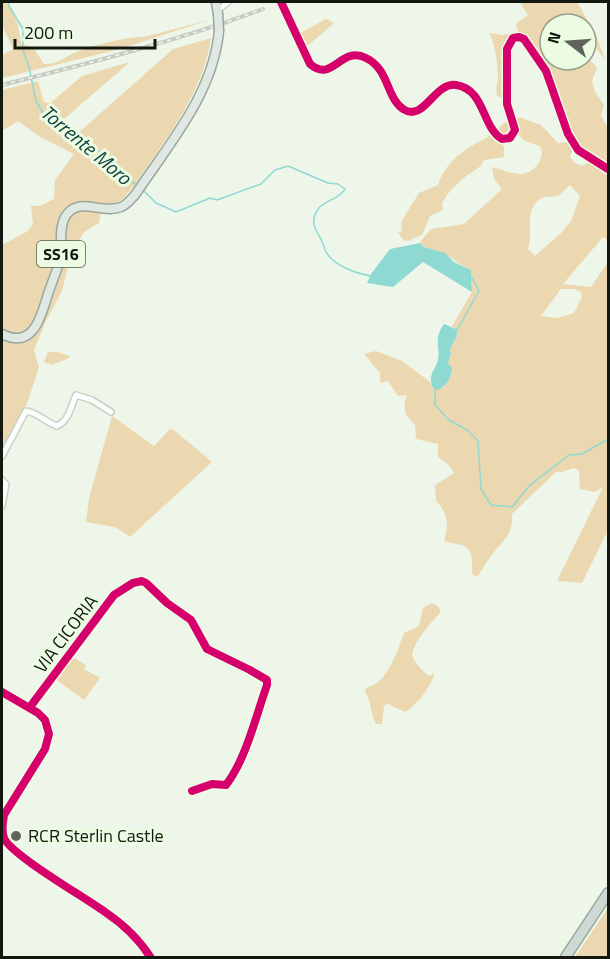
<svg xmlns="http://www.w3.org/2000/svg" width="610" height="959" font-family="'Titillium Web',sans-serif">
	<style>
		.green { fill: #ecd8b0; fill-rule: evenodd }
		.water { fill: #8ed9d2 }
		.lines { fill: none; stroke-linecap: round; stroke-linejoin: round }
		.stream { stroke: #8ed9d2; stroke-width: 1.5 }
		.minor-casing { stroke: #cad1c7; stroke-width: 8 }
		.primary-casing { stroke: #99a79d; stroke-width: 11 }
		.motorway-casing { stroke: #99a79d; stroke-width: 12 }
		.minor { stroke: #fcfefc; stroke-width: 5 }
		.primary { stroke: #e0e8e3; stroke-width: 8 }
		.motorway { stroke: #ced9d3; stroke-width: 9 }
		.rail-casing { stroke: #c7c9c6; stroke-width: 4 }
		.rail { stroke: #ecfce3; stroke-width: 1.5; stroke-dasharray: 4.5; stroke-linecap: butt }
		.primary-bridge-casing { stroke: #99a79d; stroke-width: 11; stroke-linecap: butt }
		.primary-bridge { stroke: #e0e8e3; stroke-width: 8 }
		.cycleway-casing { stroke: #ecfce3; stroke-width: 11 }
		.cycleway { stroke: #d6006c; stroke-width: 8 }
		.poi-dot { fill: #5f655b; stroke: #ecfce3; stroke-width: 2 }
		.labels { text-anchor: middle; stroke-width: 6; stroke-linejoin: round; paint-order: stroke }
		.shield { fill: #ecfce3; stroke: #535c4f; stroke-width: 1.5 }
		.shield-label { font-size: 16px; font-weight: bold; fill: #12170f }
		.street-label { font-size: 18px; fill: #12170f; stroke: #ecfce3 }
		.poi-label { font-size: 18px; fill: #12170f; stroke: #ecfce3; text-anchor: start }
		.water-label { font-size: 20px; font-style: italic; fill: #11413f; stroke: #ecfce3 }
	</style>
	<rect width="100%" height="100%" fill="#edf6e9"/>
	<path class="green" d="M2 2H7L18 24 21 43 34 49 44 64C57 65 63 58 74 53 90 46 127 36 144 37L212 19 120 49 2 78V55L13 49 2 25Z
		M520 2H577L596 35 605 59 592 44 586 42V24H550V60H586V55L597 68 592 81 595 92 604 105 601 115 608 128V166C598 161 585 155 578 145 563 123 548 49 527 39 523 37 517 37 513 36L506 42 505 100C503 99 499 98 497 95 495 90 498 81 498 76 497 62 496 45 489 33L503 35 518 32 516 24 528 15Z
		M326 19 334 23 305 48 298 34Z
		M211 38C205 82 179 121 154 157 144 171 135 185 124 198L116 203H106L101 212 99 223 84 232 71 254 62 291 45 323 34 350 39 367 28 401 2 451V245L28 231 33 224 31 206H40L54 199 55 180 74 154 40 137 18 121 2 131V90L38 81 44 102 50 103 82 76 130 62 63 120 76 135 173 49Z
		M519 117 541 125 558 143 569 142 573 150 570 156 573 162 582 166 589 162 608 172V241L603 237 563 284 591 287 608 262V530L582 583 557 581 603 487 595 492 580 489 579 471 574 468 562 472H556L512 514C514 535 502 541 491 556 486 563 482 570 477 577L472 574C472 565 474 550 464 546 459 543 451 544 444 541 449 525 448 513 436 501L435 485 454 473 450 466 438 457V444L416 439 415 425C404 415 402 408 407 395L398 396 388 381 380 383V373L364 354 376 351 402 361 430 382 432 386 443 388 451 373 448 363 451 354 450 349 457 336 456 329 452 326 472 292 471 270C459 265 449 254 437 251 429 248 426 250 420 242L431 229 464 224 502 189 494 179 492 167C499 169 516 175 521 174 535 173 546 158 540 146L525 141 519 135 510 144 501 142 504 147V157L484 160C481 169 472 171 465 177 455 185 447 193 442 204L443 210 430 216 422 235 408 241 403 240 398 232 402 231 401 222 419 193 438 185C443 168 457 155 471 146 478 142 486 139 492 134 504 124 502 122 519 117ZM570 185 580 196 571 221 562 232 535 256 528 249C534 233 523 211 540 199 546 195 553 198 559 195 563 193 567 187 570 185ZM561 289H574L581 292 582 297 574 313 558 318 541 316Z
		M48 352H57L70 356 69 358 52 365 44 362Z
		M112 416 154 446 170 429 174 430 212 462 130 537 115 527 86 522 89 498Z
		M432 603 438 606 441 612C433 620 409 647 413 657 415 664 423 671 429 676L435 673C429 689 419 703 405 712L386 703 384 707 382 724H376C370 715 373 705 365 692L366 688C370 686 376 685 379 681 392 669 398 649 404 633L419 626 423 608Z
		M71 656 86 665 84 669 100 678 84 700 54 678Z
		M608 908V957H575Z"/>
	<path class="water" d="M420 243 424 247 445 253 454 262 471 270 472 292 423 262 393 287 367 283 371 274 390 249Z
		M444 324 456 329 457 336 450 349 451 354 448 363 452 368C451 378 446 387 437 390L432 386C429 375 433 373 437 363 442 348 432 341 444 324Z"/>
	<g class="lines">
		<path class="stream" d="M9 2V6L23 29V50L29 67 36 101 45 116 56 127 72 138 94 146 116 173 139 186
			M142 189 156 203 176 212 210 198 217 200 261 184 275 170 288 166 328 183 338 184 345 189C340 199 327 199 319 208 310 219 314 228 321 239 323 243 324 248 326 252 334 266 357 274 372 276
			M456 332 479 291 471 276
			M435 387V405L449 420 467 430 478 441 481 489 491 505 512 507 530 485 569 455 582 454 608 439"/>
		<defs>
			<path id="minor" d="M281 2 310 64C333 84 340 45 366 58 389 69 386 97 403 109 424 123 434 82 456 85 485 89 482 128 502 139L510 138 515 130 507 104V49L513 38 519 37 524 39 546 71 568 134 578 150 608 169
				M218 10 228 2
				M2 456 26 411C37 412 46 423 57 426 69 421 71 406 76 395L92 400 111 412
				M2 480 6 484 2 506
				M2 692 38 713 45 720 49 734 45 749 4 815C3 823 1 830 4 838 11 855 86 898 105 912 123 924 139 939 151 958
				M30 707 114 595 133 583 142 581 146 583 167 603 191 620 207 649 250 670 267 680V685C256 716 246 759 226 785L212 784 192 791"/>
			<path id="primary" d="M216 2 218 14
				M2 334C33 350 41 317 48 294 52 282 57 271 60 259 63 245 58 230 65 217 78 195 102 215 121 207 127 205 131 199 135 195 169 144 213 94 219 31"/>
			<path id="motorway" d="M565 958 608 893"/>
		</defs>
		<use href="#minor" class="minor-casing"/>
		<use href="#primary" class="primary-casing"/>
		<use href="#motorway" class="motorway-casing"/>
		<use href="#minor" class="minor"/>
		<use href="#primary" class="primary"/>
		<use href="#motorway" class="motorway"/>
		<defs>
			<path id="rail" d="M2 85C90 63 177 41 263 9"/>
		</defs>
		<use href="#rail" class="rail-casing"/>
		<use href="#rail" class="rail"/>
		<defs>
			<path id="primary-bridge" d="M218 14 219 31"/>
		</defs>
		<use href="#primary-bridge" class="primary-bridge-casing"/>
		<use href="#primary-bridge" class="primary-bridge"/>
		<defs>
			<path id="cycleway" d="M281 2 310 64C333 84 340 45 366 58 389 69 386 97 403 109 424 123 434 82 456 85 485 89 482 128 502 139L510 138 515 130 507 104V49L513 38 519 37 524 39 546 71 568 134 578 150 608 169
				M2 692 38 713 45 720 49 734 45 749 4 815C3 823 1 830 4 838 11 855 86 898 105 912 123 924 139 939 151 958
				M30 707 114 595 133 583 142 581 146 583 167 603 191 620 207 649 250 670 267 680V685C256 716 246 759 226 785L212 784 192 791"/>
		</defs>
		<use href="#cycleway" class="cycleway-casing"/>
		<use href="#cycleway" class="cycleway"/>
	</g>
	<circle class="poi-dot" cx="16" cy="836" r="6"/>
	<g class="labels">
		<rect class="shield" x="37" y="241" width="48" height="26" rx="4.5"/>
		<g class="shield-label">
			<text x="61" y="260">SS16</text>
		</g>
		<g class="street-label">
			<text transform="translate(66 634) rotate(-53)" y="6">VIA CICORIA</text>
		</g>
		<g class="poi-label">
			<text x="28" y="842">RCR Sterlin Castle</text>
		</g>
		<g class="water-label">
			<text transform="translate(86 145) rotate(40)" y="7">Torrente Moro</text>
		</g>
	</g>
	<rect width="610" height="959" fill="none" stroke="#12170f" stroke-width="6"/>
	<g transform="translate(568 42) rotate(287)"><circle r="28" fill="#ecfce3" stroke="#95a08e" stroke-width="1.5"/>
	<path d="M0-4.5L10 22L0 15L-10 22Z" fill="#5f655b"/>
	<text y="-9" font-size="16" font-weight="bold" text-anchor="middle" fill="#12170f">N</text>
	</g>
	<path d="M15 39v9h140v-9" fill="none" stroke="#12170f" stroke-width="3"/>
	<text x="24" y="39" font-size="18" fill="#12170f" stroke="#ecfce3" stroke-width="4.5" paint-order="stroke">200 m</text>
</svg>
